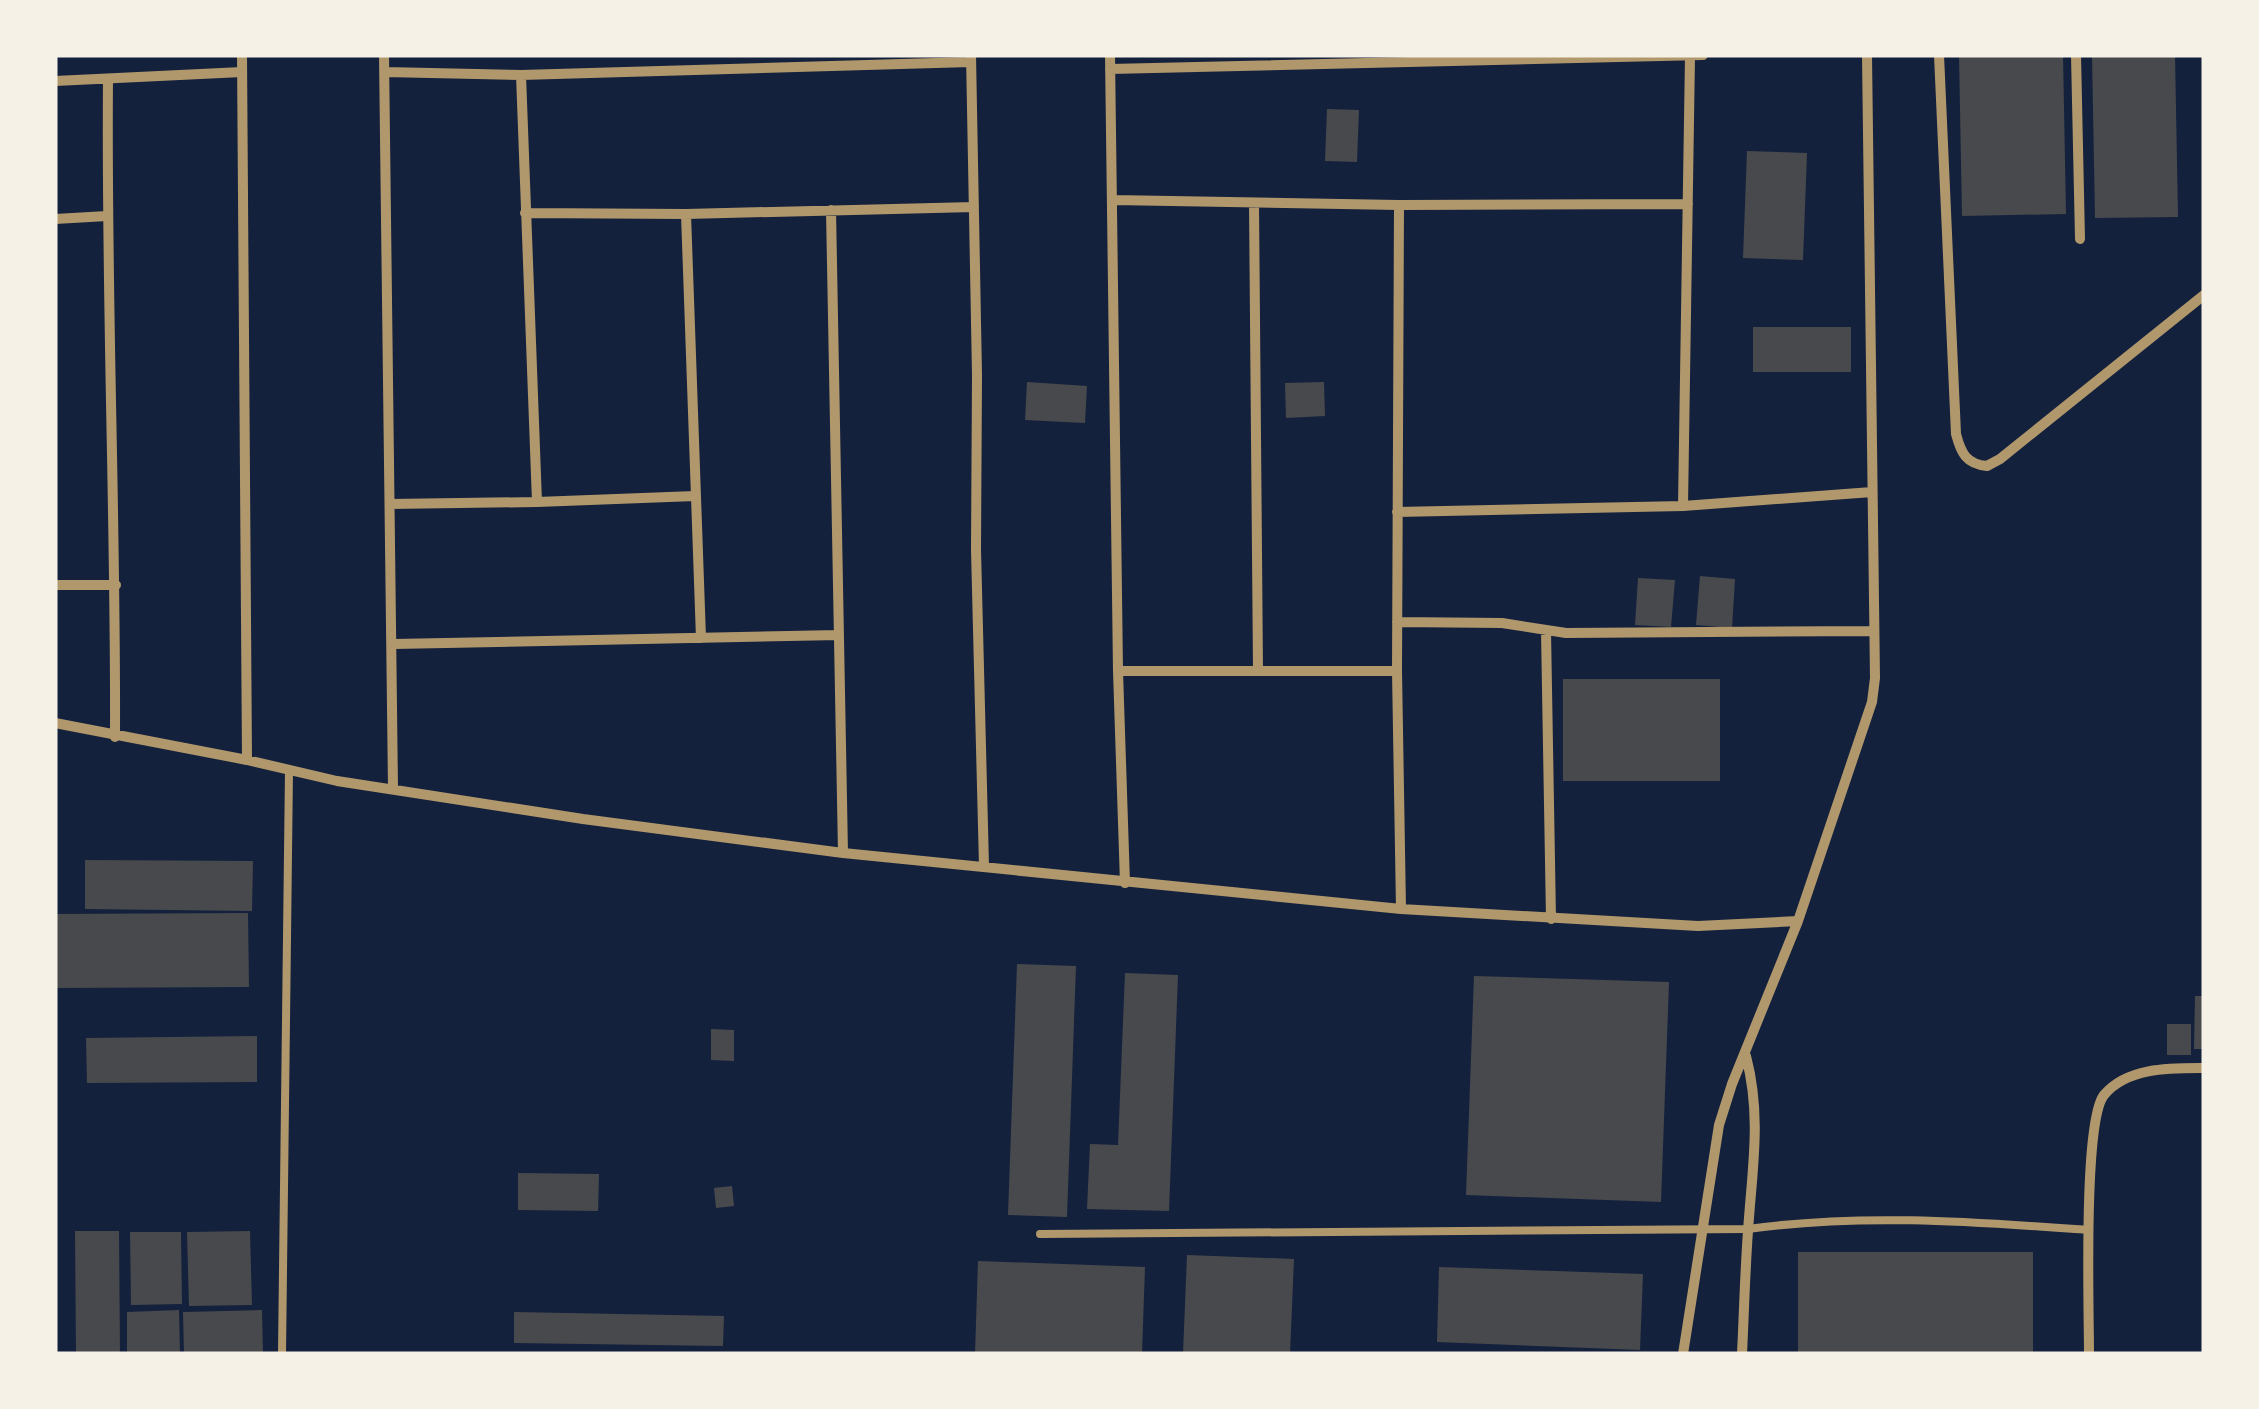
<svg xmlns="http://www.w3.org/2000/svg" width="2259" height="1409" font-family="'Space Grotesk',sans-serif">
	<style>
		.building { fill: #48494c }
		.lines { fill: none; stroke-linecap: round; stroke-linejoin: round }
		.service { stroke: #b1986c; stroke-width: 8 }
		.minor { stroke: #b1986c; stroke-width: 10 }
	</style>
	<rect width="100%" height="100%" fill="#14213d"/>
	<path class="building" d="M1959 55H2063L2066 214 1962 216Z
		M2092 55H2175L2178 217 2095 218Z
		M1327 109 1359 110 1357 162 1325 161Z
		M1747 151 1807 153 1803 260 1743 258Z
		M1753 327H1851V372H1753Z
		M1027 382 1087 386 1085 423 1025 420Z
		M1324 382 1325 416 1286 418 1285 383Z
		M1700 576 1735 579 1732 628 1696 625Z
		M1638 578 1675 580 1671 627 1635 625Z
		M1563 679H1720V781H1563Z
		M85 860 253 861 252 911 85 909Z
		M248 913 249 987 55 988V914Z
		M1017 964 1076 966 1067 1217 1008 1215Z
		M1125 973 1178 975 1169 1211 1087 1209 1090 1144 1118 1145Z
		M1474 976 1669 982 1661 1202 1466 1195Z
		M2195 996H2204V1049H2194Z
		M2167 1024H2191V1055H2167Z
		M711 1029 734 1030V1061L711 1060Z
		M257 1036V1082L87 1083 86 1038Z
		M518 1173 599 1174 598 1211 518 1210Z
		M732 1186 734 1206 716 1208 714 1188Z
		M75 1231H119L120 1354H76Z
		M250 1231 252 1305 189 1306 187 1232Z
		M130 1232H181L182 1304 131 1305Z
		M1798 1252H2033V1354H1798Z
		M1187 1255 1294 1259 1290 1354H1183Z
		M978 1261 1145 1267 1142 1354H975Z
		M1439 1267 1643 1274 1640 1350 1437 1342Z
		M179 1310 180 1354H127V1312Z
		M262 1310 263 1354H184L183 1312Z
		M514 1312 724 1316 723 1346 514 1343Z"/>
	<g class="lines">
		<path class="service" d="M1040 1234 1748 1229C1862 1213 1975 1222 2089 1230
			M282 1354 289 770"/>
		<path class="minor" d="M242 55 247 760
			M384 55 393 789
			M971 55 977 375 976 550 984 866
			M1110 55 1118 671 1125 883
			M1939 55 1956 434C1961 453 1966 464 1987 466L2000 459 2204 295
			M2076 55 2080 239
			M1110 69 1703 55
			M385 72 521 75 971 62
			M521 75 537 502
			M108 80C106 299 116 518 115 737
			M55 81 242 72
			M1113 200 1399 205 1688 204
			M1254 203 1258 670
			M1399 205 1397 671 1401 909
			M831 210 843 853
			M525 213 686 214 974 207
			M686 214 701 638
			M55 219 107 216
			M390 504 537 502 695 496
			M1683 506 1690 56
			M1397 512 1683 506 1872 492
			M55 585H116
			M1397 622 1502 623 1566 633 1873 631
			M1546 631 1551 919
			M394 644 839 635
			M1118 671H1397
			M55 723 247 760 337 781 583 819 843 853 1401 909 1698 926 1798 921
			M1683 1354 1719 1125 1732 1084 1798 921 1872 702 1875 678 1867 55
			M1742 1354C1744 1313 1745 1272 1748 1231 1752 1170 1762 1117 1746 1056
			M2089 1354C2089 1311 2083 1121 2104 1095 2127 1067 2171 1068 2204 1068"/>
	</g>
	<rect width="2259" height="1409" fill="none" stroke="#f6f1e7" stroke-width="115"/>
</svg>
